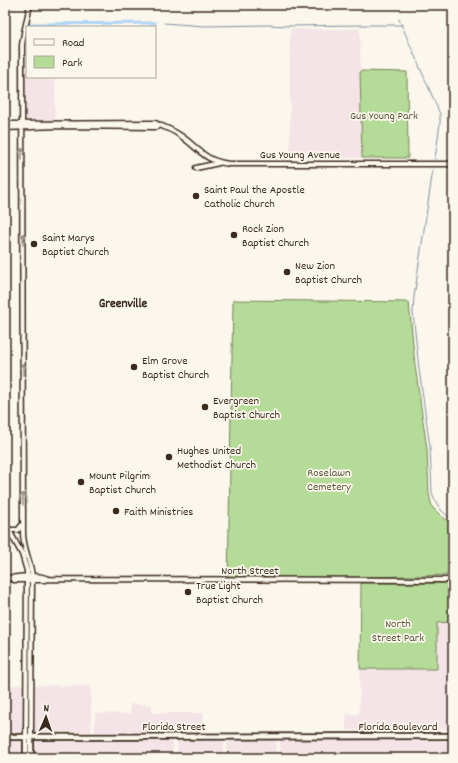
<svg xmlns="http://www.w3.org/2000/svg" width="458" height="763" font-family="Dekko,sans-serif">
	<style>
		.built { fill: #f4e4e7 }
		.green { fill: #b4db97; stroke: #78825a }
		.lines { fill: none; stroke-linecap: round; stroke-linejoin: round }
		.stream { stroke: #8090a0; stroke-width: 1 }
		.canal { stroke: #aed4f7; stroke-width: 3 }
		.tertiary-casing { stroke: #3b2a1e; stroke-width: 7 }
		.secondary-casing { stroke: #3b2a1e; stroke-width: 8 }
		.tertiary { stroke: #fbf7ec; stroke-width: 4 }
		.secondary { stroke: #fbf7ec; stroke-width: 4.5 }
		.oneway { stroke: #9b9085 }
		.poi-dot { fill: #3b2a1e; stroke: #fbf7ec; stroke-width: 1.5 }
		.labels { text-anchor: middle; stroke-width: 3.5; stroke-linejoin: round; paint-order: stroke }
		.park-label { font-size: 12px; fill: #59563c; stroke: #fbf7ec }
		.street-label { font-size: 12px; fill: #3b2a1e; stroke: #fbf7ec }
		.poi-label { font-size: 12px; fill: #3b2a1e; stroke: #fbf7ec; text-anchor: start }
		.neighbourhood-label { font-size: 13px; font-weight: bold; fill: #3b2a1e; stroke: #fbf7ec }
	</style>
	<rect width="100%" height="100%" fill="#fbf7ec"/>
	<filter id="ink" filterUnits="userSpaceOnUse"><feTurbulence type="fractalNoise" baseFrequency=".025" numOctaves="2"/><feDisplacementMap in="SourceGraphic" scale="8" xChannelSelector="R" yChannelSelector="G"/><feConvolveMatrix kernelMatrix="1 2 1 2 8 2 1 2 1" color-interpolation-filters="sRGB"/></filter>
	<g filter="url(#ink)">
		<path class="built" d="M290 29H360L362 158 290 157Z
			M27 30V77H55V120H26L25 112V38Z
			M451 583H453V729L346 730V714H359L360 669H437V623L451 622Z
			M5 685 91 686V732H5Z
			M130 704 152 705V713H204L203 730 202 732H95V713L130 714Z
			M280 739 453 741V758H280Z
			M8 740H20L23 743V758H7Z
			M173 740V758H33V744L37 741Z
			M177 740H224L223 758H177Z
			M227 740H276V758H227Z"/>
		<path class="green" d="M360 71 407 72 408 158H362Z
			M233 300 409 302 415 365 427 449 429 494 432 507 441 516 453 524V575L228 580Z
			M361 583H451V622L437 623V669H360Z"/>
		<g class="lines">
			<path class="stream" d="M399 19 440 114V123L435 159
				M164 23 204 26 269 25 288 26 361 25H402
				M433 169 414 297 413 313 419 369 430 447 432 493 436 502 441 510 453 521"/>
			<path class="canal" d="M30 24 155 23"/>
			<defs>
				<path id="tertiary" d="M30 5 24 33 22 45 23 533C23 549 31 561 32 577L31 736
					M5 124 155 123C163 127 171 129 178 134 199 147 201 160 229 164H453
					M5 128 57 126 156 127 160 125
					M196 168 219 163
					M5 523 22 554 27 571 26 736
					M9 530H18L22 525
					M5 578C18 578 35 573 48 579
					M10 578 14 580H44L48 579 453 580"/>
				<path id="secondary" d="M5 737 453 736
					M26 758V736
					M31 758V736"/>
			</defs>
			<use href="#tertiary" class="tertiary-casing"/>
			<use href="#secondary" class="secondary-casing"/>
			<use href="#tertiary" class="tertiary"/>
			<use href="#secondary" class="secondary"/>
		</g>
		<defs><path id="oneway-shaft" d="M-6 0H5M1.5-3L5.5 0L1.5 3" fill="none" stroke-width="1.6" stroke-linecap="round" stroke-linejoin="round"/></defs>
		<g class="oneway">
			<use href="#oneway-shaft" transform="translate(22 154) rotate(-90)"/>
			<use href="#oneway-shaft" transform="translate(23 239) rotate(-90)"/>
			<use href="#oneway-shaft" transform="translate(23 369) rotate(-90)"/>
			<use href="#oneway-shaft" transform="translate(23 499) rotate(-90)"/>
		</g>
	</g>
	<g class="poi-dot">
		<circle cx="196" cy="196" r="4"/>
		<circle cx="234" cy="235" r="4"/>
		<circle cx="34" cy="244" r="4"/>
		<circle cx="287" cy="272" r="4"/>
		<circle cx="134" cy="367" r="4"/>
		<circle cx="205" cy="407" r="4"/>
		<circle cx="169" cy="457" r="4"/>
		<circle cx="81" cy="482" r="4"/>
		<circle cx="116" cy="511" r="4"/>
		<circle cx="188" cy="592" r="4"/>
	</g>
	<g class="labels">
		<g class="park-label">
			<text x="384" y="119">Gus Young Park</text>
			<text x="329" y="476">Roselawn<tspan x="329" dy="14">Cemetery</tspan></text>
			<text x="398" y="627">North<tspan x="398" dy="14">Street Park</tspan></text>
		</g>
		<g class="street-label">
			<text x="300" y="158">Gus Young Avenue</text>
			<text x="250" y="574">North Street</text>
			<text x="174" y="730">Florida Street</text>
			<text x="398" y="730">Florida Boulevard</text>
		</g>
		<g class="poi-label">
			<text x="204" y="193">Saint Paul the Apostle<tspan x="204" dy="14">Catholic Church</tspan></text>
			<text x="242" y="232">Rock Zion<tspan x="242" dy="14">Baptist Church</tspan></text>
			<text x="42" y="241">Saint Marys<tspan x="42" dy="14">Baptist Church</tspan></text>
			<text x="295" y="269">New Zion<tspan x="295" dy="14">Baptist Church</tspan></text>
			<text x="142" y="364">Elm Grove<tspan x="142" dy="14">Baptist Church</tspan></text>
			<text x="213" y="404">Evergreen<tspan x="213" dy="14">Baptist Church</tspan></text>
			<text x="177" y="454">Hughes United<tspan x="177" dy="14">Methodist Church</tspan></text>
			<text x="89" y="479">Mount Pilgrim<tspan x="89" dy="14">Baptist Church</tspan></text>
			<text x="124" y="515">Faith Ministries</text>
			<text x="196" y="589">True Light<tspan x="196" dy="14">Baptist Church</tspan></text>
		</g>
		<g class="neighbourhood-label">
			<text x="123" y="307">Greenville</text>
		</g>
	</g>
	<rect width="458" height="763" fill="none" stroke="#fbf7ec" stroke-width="20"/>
	<rect x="10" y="10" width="438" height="743" fill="none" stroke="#3b2a1e" stroke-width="1.5" filter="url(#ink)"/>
	<rect x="26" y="26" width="130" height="52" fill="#fbf7ec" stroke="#aea59a"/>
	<rect x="34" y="39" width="20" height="6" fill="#fbf7ec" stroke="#aea59a"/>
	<text x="62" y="46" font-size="12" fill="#3b2a1e">Road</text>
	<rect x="34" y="56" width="20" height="12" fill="#b4db97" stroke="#aea59a"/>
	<text x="62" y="66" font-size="12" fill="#3b2a1e">Park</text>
	<g transform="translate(46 717) rotate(2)" stroke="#fbf7ec" stroke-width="3" paint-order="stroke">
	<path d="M0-3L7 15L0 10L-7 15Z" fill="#3b2a1e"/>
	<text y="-6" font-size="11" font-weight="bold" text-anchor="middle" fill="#3b2a1e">N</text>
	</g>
</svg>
